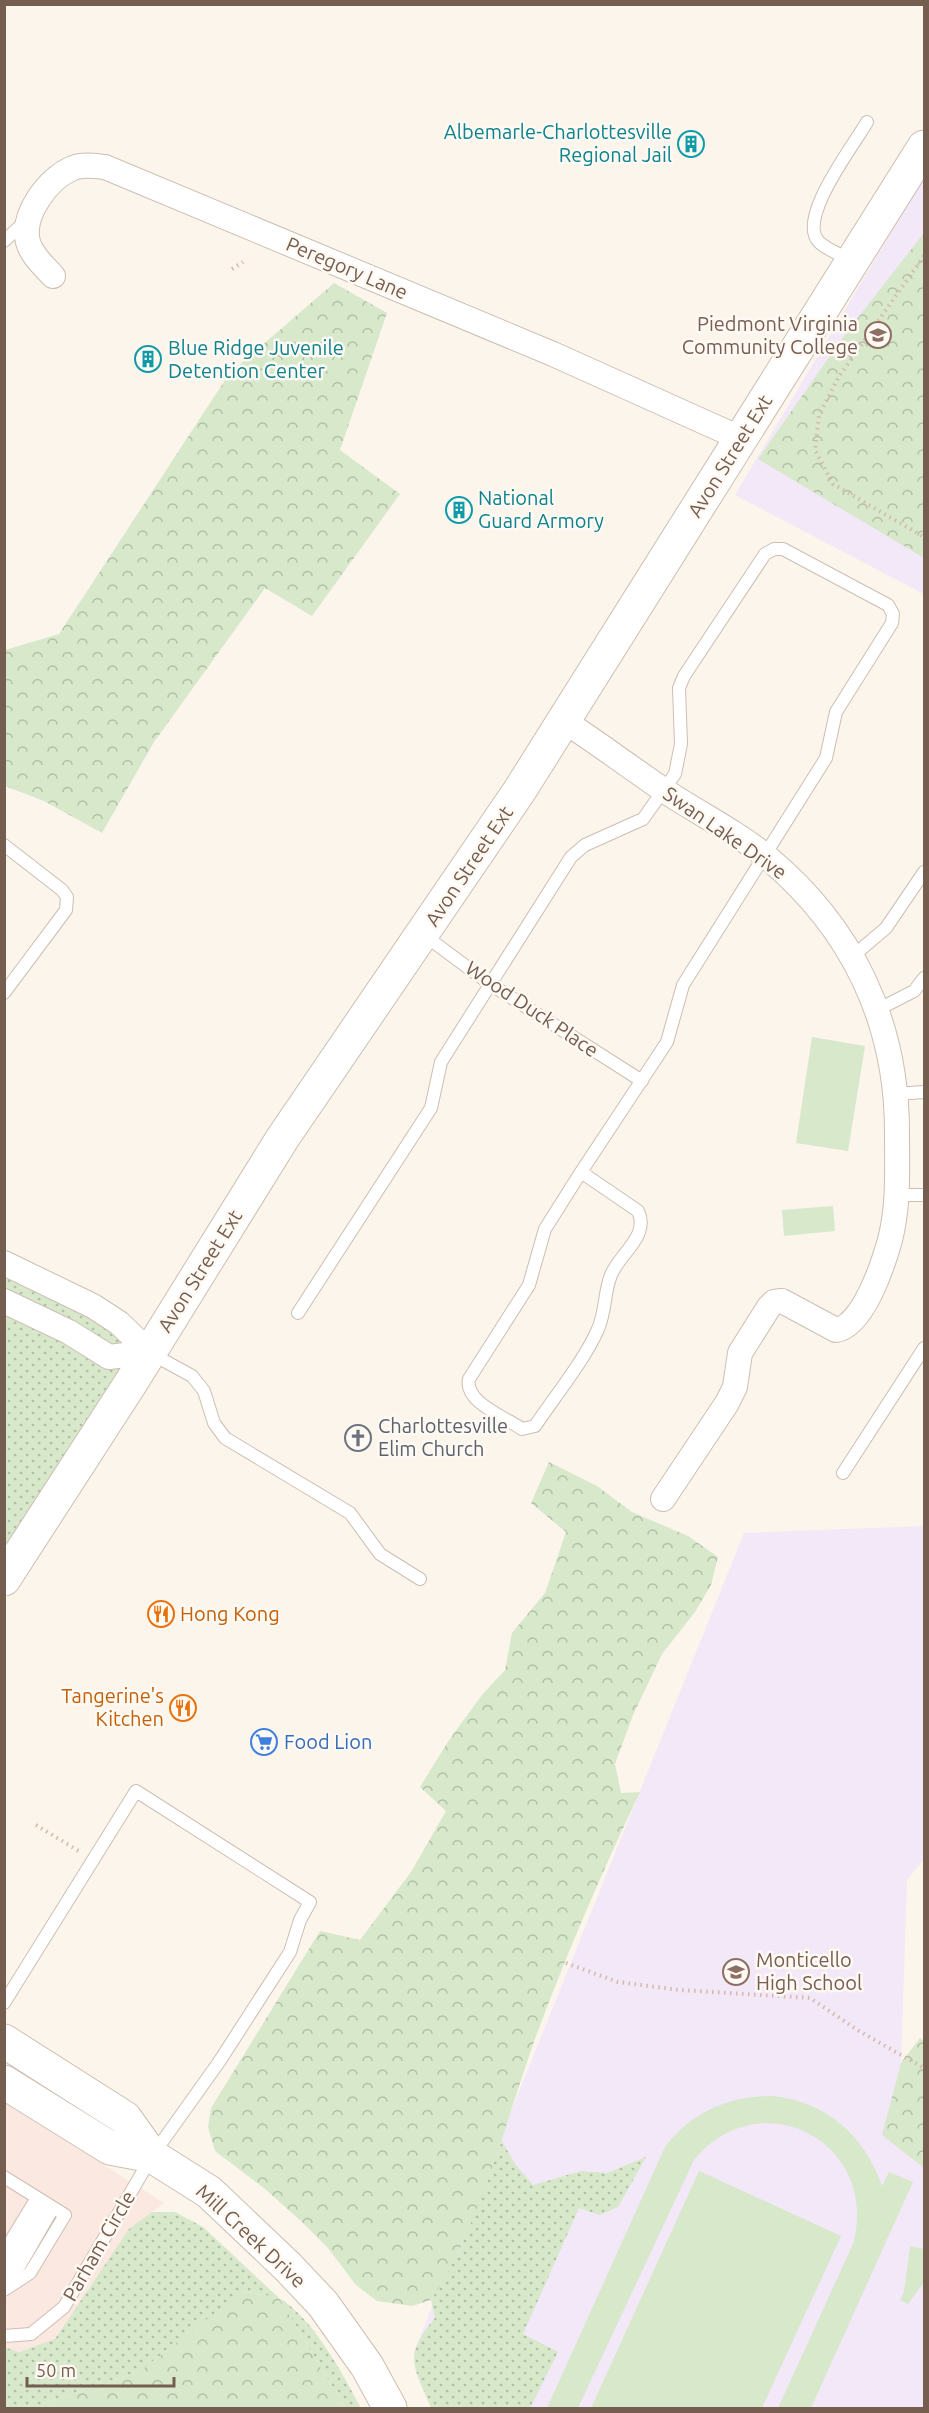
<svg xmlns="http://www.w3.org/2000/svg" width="929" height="2413" font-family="Ubuntu,sans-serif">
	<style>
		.commercial { fill: #fae8e1 }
		.education { fill: #f2e8f8 }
		.grass { fill: url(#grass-dots) }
		.forest { fill: url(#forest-crowns) }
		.pitch { fill: #d7e8cb }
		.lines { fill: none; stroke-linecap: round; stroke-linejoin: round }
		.lane-casing { stroke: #cdbeb2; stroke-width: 14 }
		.street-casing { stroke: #cdbeb2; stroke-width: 26 }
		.secondary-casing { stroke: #cfbeb0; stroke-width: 35 }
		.path { stroke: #d4b9a9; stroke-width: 4; stroke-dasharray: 1.5 4.5; stroke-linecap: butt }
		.lane { stroke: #fff; stroke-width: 12 }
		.street { stroke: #fff; stroke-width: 24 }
		.secondary { stroke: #fff; stroke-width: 33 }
		.labels { text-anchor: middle; stroke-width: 5; stroke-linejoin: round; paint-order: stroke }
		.culture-label { font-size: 20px; fill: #0d838f; stroke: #fef9f2; text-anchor: start }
		.street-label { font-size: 20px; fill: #755d50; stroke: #fef9f2 }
		.education-label { font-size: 20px; fill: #785e54; stroke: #fef9f2; text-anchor: end }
		.worship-label { font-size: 20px; fill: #5b616d; stroke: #fef9f2; text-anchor: start }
		.food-label { font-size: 20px; fill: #c56008; stroke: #fef9f2; text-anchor: start }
		.shop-label { font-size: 20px; fill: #366cbe; stroke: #fef9f2; text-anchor: start }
	</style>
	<defs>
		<pattern id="grass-dots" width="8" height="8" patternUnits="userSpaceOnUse" patternTransform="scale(1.5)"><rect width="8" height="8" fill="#d7e8cb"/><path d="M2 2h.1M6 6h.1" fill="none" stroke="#b3bfa7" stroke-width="1.8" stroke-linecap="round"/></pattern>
		<pattern id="forest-crowns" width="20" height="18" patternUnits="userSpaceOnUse" patternTransform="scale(1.5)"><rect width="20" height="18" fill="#d7e8cb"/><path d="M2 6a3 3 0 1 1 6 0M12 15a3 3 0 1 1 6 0" fill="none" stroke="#b3bfa7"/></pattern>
	</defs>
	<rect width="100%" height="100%" fill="#fbf5ec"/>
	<path class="commercial" d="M4 2102 164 2203 129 2229 55 2339 19 2352 5 2347Z"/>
	<path class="education" d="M924 177V594L735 495Z
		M924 1526V1859L907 1880 901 2063 924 2076V2408H432L414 2352 744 1533Z"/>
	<path class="grass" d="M5 1263 149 1352 5 1579Z
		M502 2141 515 2164 533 2185 581 2171 607 2173 646 2157 618 2207 600 2215 579 2208 523 2334 558 2352 530 2408H431C414 2365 402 2358 435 2318L431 2300 459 2250Z
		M152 2212H175L203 2227 279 2298C314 2319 342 2373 361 2408H345L279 2298 244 2291 139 2372 44 2403 41 2408H5L4 2347 19 2352 55 2339 129 2229Z"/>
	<path class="forest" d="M924 233V558L758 459 846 333Z
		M334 283 387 313 340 450 400 494 312 616 265 588 154 742 102 833 44 801 5 786V650L59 634 229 374Z
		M549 1462 597 1486 632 1512 688 1536 718 1557 711 1585 695 1612 662 1654 633 1715 615 1764 621 1793 640 1792C602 1872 566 1955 535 2039 504 2126 482 2221 431 2300L412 2306 377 2301 356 2285 328 2248 302 2222 264 2188 215 2151 208 2127 211 2108 320 1931 360 1940 411 1872 446 1811 420 1787 449 1740 482 1695 505 1670 512 1633 545 1593 566 1532 531 1503Z
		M920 2038 924 2041V2168L882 2135 901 2063Z
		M243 2291 279 2298 345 2408H41L44 2403 139 2372Z"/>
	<path class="pitch" d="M812 1037 865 1046 848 1151 796 1143Z
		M833 1206 835 1231 784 1236 782 1210Z
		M772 2096C826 2101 865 2136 882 2186L889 2172 913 2182 811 2408H778L853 2244C881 2143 761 2079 694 2160L578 2408H547L665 2147C692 2112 728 2096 772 2096Z
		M699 2171 841 2236 762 2408H591Z
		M910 2246 924 2249V2282L908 2304 900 2300 904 2292Z"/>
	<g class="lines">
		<defs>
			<path id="lane" d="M4 241 27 220
				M852 261C842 255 827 250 819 242 796 219 854 145 867 122
				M4 845 62 890 67 897 66 910 4 993
				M424 935 490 984 642 1081
				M853 956 886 928 924 872
				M877 1010 914 991 924 978
				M895 1094 924 1092
				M581 1172 638 1211C650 1236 620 1253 611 1275 604 1292 606 1311 598 1329 586 1358 553 1399 535 1426L522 1429C505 1417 464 1402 469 1379L529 1285 545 1229Z
				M898 1195H924
				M298 1313 431 1108 441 1062 571 857 585 845 643 819 675 774 681 744 679 688 684 676 765 554 774 549H783L888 605 893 614 892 623 836 712 826 758 683 985 667 1042 581 1172
				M150 1353 192 1376 204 1391 214 1423 225 1438 350 1513 380 1554 420 1579
				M843 1473 924 1348
				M4 2003 136 1791 310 1902 300 1920 290 1952 219 2062 152 2156 64 2307 31 2334 4 2336
				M4 2177 65 2215 30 2273 4 2290
				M4 2252 37 2198
				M4 2265 14 2256 44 2202
				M4 2277 20 2265 53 2208"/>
			<path id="street" d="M53 276C44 266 32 256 28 242 21 215 48 178 73 168 84 164 95 166 105 167L553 354 742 439
				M564 721C598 743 631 768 665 791 698 813 737 832 768 858 852 928 897 1022 897 1132 897 1169 899 1205 890 1240 883 1265 863 1326 836 1330L782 1301 774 1302 769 1307 740 1353 735 1387 727 1403 663 1499
				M4 1263 93 1306 119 1323 149 1352
				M4 1301 69 1332 109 1357 149 1352"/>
			<path id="secondary" d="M4 1579 132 1381 282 1139 520 790 924 147
				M4 2041 125 2118 152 2156
				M4 2082 110 2148 152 2156 209 2192 288 2267 323 2304 367 2366 390 2408"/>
		</defs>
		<use href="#lane" class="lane-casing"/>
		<use href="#street" class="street-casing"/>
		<use href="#secondary" class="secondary-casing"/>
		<path class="path" d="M924 256 838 378 819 415 815 450 833 484 924 537
			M232 269 243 262
			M36 1825 82 1853
			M566 1963 618 1982 680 1990 810 1998 859 2031 924 2068"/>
		<use href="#lane" class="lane"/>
		<use href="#street" class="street"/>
		<use href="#secondary" class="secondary"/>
	</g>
	<defs>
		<symbol id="building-ring" viewBox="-11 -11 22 22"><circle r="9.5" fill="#fef9f2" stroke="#0f9aa8" stroke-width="1.5"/><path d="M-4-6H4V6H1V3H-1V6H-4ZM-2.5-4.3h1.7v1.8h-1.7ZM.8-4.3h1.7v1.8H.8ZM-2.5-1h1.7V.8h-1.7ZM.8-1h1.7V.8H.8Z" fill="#0f9aa8"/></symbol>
		<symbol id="university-ring" viewBox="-11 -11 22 22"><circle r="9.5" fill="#fef9f2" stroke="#8d6e63" stroke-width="1.5"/><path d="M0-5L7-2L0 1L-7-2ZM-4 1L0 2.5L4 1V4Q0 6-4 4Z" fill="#8d6e63"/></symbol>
		<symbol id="church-ring" viewBox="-11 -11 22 22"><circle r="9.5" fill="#fef9f2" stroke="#6b7280" stroke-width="1.5"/><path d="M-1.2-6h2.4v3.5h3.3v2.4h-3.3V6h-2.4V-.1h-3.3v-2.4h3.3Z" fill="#6b7280"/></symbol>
		<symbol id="restaurant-ring" viewBox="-11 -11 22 22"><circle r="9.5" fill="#fef9f2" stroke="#e8710a" stroke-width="1.5"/><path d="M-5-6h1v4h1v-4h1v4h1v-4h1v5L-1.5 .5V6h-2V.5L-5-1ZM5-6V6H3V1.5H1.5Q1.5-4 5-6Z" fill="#e8710a"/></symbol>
		<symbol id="supermarket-ring" viewBox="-11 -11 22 22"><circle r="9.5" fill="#fef9f2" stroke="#3f7fe0" stroke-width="1.5"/><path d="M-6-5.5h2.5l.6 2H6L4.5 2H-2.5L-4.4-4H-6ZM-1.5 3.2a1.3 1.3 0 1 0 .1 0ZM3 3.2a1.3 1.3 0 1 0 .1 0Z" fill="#3f7fe0"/></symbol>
		<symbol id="school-ring" viewBox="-11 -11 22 22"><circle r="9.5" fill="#fef9f2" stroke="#8d6e63" stroke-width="1.5"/><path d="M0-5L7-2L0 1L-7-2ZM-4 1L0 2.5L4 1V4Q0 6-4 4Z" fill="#8d6e63"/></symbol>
	</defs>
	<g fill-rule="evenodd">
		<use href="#building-ring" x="676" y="129" width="30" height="30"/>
		<use href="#university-ring" x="863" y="320" width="30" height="30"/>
		<use href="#building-ring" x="133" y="344" width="30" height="30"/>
		<use href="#building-ring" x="444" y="495" width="30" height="30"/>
		<use href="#church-ring" x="343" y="1423" width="30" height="30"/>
		<use href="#restaurant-ring" x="146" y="1599" width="30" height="30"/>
		<use href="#restaurant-ring" x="168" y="1693" width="30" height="30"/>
		<use href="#supermarket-ring" x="249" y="1727" width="30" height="30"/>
		<use href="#school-ring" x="721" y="1957" width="30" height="30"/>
	</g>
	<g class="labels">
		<g class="culture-label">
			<text x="672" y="139" text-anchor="end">Albemarle-Charlottesville<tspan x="672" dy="23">Regional Jail</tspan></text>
			<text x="168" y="355">Blue Ridge Juvenile<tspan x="168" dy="23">Detention Center</tspan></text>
			<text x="478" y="505">National<tspan x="478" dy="23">Guard Armory</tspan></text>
		</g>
		<g class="street-label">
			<text transform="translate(347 268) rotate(23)" y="7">Peregory Lane</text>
			<text transform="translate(730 456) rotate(-58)" y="7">Avon Street Ext</text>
			<text transform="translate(725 833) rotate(35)" y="7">Swan Lake Drive</text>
			<text transform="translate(469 866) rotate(-56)" y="7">Avon Street Ext</text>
			<text transform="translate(532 1009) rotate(34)" y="7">Wood Duck Place</text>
			<text transform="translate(200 1271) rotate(-58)" y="7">Avon Street Ext</text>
			<text transform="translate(251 2236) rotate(43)" y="7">Mill Creek Drive</text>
			<text transform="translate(99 2246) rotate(-60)" y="7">Parham Circle</text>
		</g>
		<g class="education-label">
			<text x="858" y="331">Piedmont Virginia<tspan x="858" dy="23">Community College</tspan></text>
			<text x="756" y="1967" text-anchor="start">Monticello<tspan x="756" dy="23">High School</tspan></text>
		</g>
		<g class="worship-label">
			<text x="378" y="1433">Charlottesville<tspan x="378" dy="23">Elim Church</tspan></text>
		</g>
		<g class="food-label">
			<text x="180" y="1621">Hong Kong</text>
			<text x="164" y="1703" text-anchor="end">Tangerine's<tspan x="164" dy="23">Kitchen</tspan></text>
		</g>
		<g class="shop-label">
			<text x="284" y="1749">Food Lion</text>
		</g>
	</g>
	<rect width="929" height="2413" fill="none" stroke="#755d50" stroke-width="12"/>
	<path d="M27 2377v9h147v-9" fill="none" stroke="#755d50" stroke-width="3"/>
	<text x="36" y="2377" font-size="18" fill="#755d50" stroke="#fef9f2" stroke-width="4.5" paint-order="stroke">50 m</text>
</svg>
